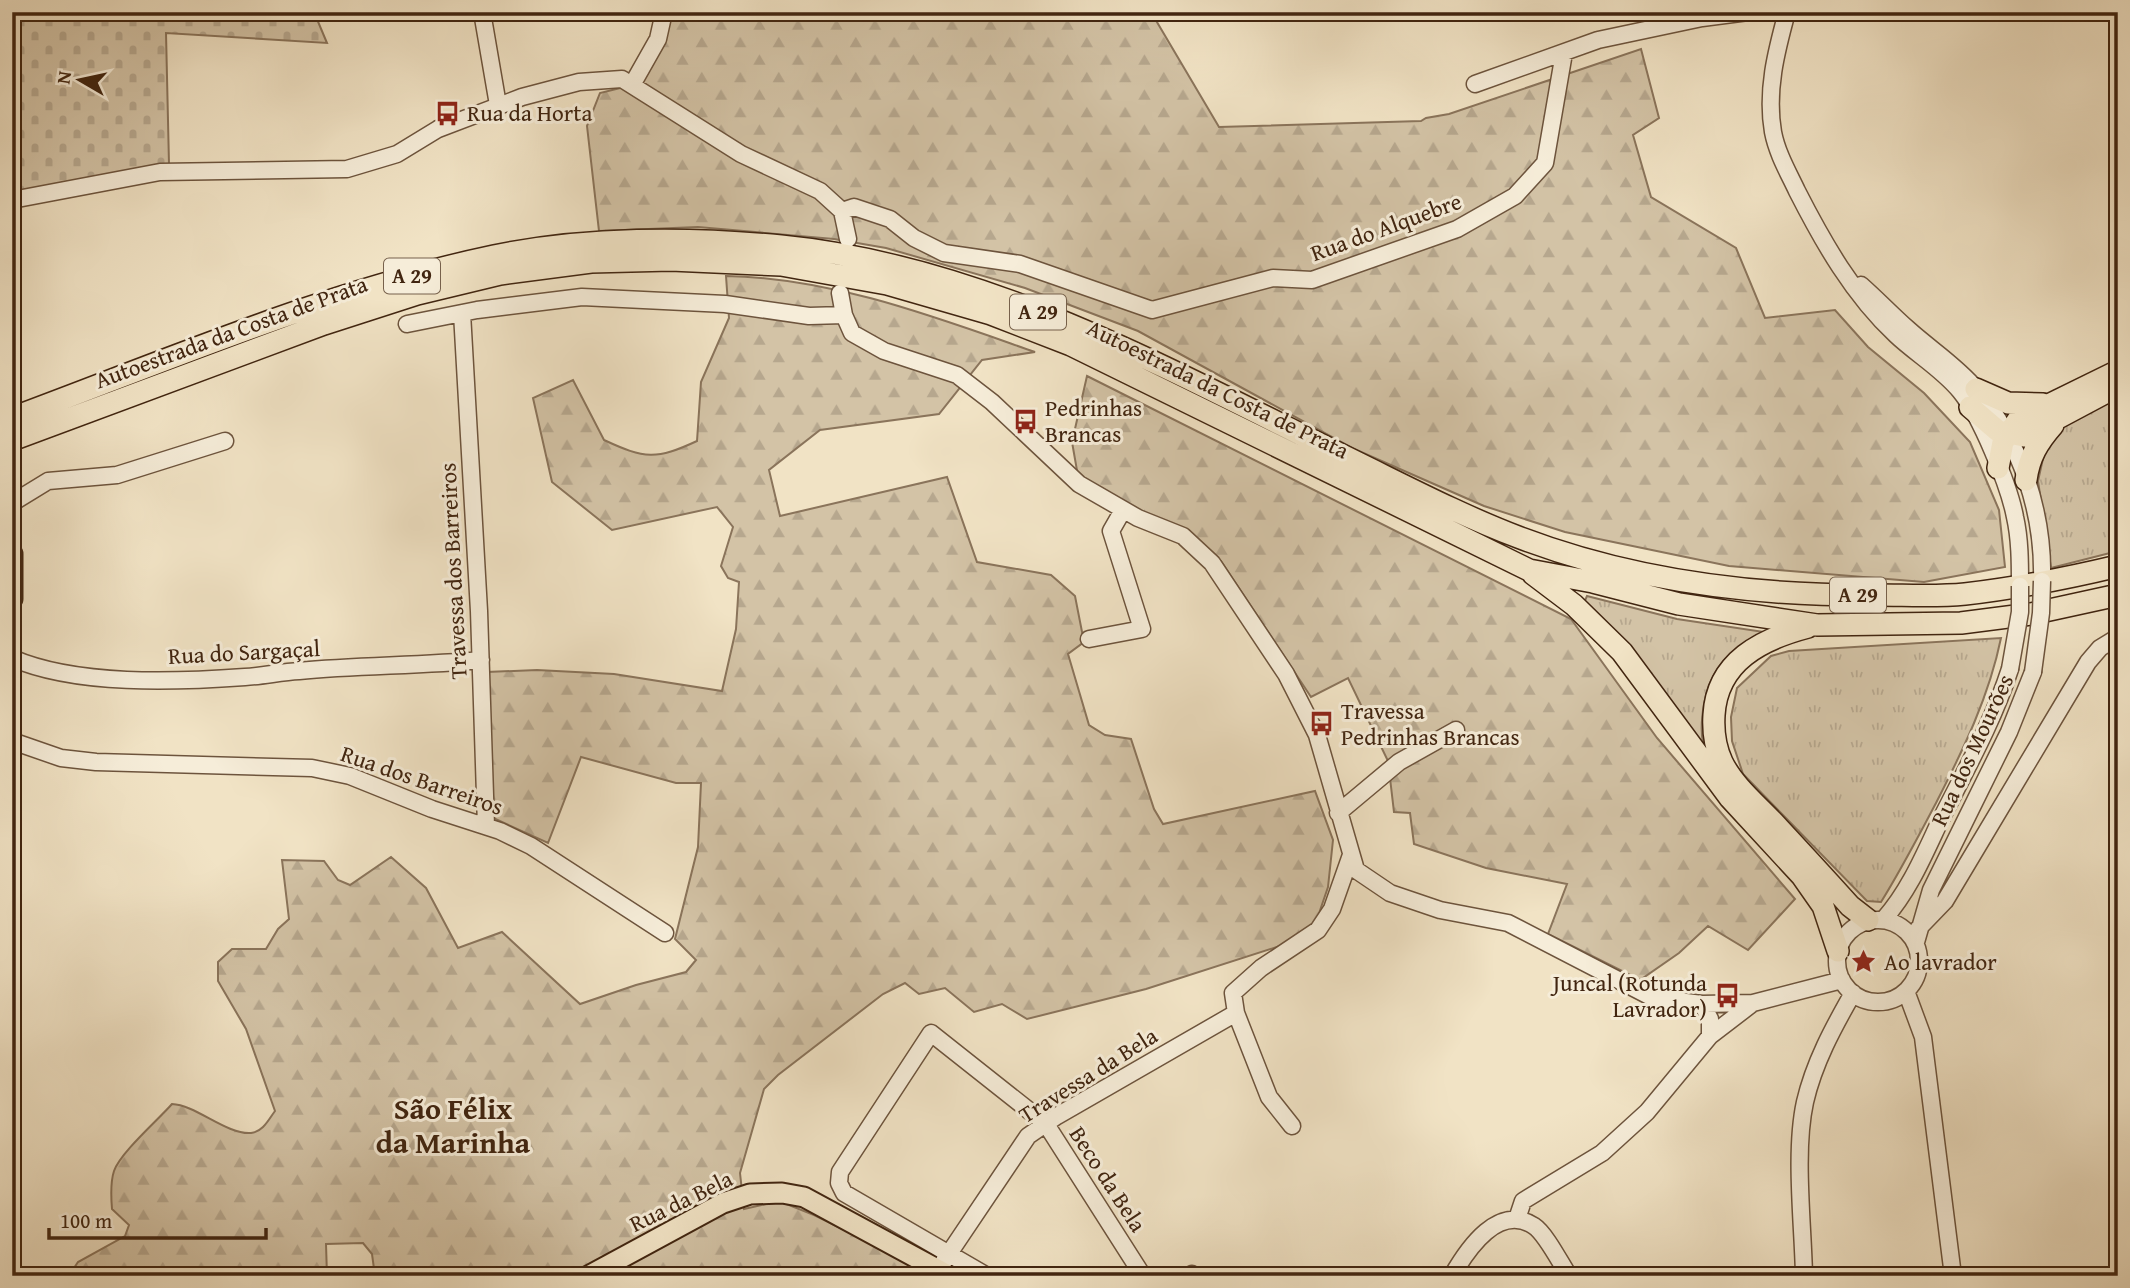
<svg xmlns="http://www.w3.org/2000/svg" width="2130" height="1288" font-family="'Gentium Book Plus',serif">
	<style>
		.grass { fill: url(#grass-tufts); stroke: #8a745b; stroke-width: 2 }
		.forest { fill: url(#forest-firs); stroke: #8a745b; stroke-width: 2 }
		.cemetery { fill: url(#cemetery-stones); stroke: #8a745b; stroke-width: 2 }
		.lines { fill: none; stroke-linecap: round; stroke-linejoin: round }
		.minor-casing { stroke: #6d543d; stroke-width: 19 }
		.major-casing { stroke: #412510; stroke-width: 23 }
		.highway-casing { stroke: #412510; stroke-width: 24 }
		.minor { stroke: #f6edd9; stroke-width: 16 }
		.major { stroke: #f1e3c5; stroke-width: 19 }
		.highway { stroke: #f1e3c5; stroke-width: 21 }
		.minor-bridge-casing { stroke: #6d543d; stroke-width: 19; stroke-linecap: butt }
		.minor-bridge { stroke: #f6edd9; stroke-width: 16 }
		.labels { text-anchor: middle; stroke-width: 6; stroke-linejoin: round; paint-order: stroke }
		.shield { fill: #f6edd9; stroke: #77614c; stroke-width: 2 }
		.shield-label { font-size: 21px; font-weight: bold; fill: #412510 }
		.poi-label { font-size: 23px; fill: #412510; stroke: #f6edd9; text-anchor: start }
		.street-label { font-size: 23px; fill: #412510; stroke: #f6edd9 }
		.district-label { font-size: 30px; font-weight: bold; fill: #412510; stroke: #f6edd9 }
	</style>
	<defs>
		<pattern id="grass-tufts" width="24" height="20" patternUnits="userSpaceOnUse" patternTransform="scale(1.75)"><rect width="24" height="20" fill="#d3c3a6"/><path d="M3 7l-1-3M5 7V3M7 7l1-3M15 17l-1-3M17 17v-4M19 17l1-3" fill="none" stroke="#b6a78e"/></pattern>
		<pattern id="forest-firs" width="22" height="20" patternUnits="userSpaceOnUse" patternTransform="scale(1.75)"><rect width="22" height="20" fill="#d3c3a6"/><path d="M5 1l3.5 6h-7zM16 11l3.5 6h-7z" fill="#b6a78e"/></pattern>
		<pattern id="cemetery-stones" width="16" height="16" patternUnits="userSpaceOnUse" patternTransform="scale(1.75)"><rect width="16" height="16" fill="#d3c3a6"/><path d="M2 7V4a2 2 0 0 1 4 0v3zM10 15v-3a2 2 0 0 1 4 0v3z" fill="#b6a78e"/></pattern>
	</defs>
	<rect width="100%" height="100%" fill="#f1e3c5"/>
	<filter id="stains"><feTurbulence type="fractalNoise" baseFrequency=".00286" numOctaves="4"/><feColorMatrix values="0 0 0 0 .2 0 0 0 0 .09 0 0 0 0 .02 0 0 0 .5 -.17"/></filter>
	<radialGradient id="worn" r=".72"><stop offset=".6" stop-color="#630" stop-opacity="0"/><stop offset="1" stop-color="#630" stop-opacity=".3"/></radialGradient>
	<path class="grass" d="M2118 397V551L2051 568 2038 481 2044 454 2056 435 2071 419Z
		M1587 596 1677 619 1764 632C1731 650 1711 665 1704 704 1702 716 1700 729 1703 742 1706 752 1712 762 1716 772L1583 605Z
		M2001 638C1989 697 1963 750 1936 803 1918 837 1901 870 1881 902L1867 901 1743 774 1732 741 1731 717 1737 688 1771 656 1789 651Z"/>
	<path class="forest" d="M669 12H1151L1219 127 1421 121 1426 118 1449 114 1641 49 1659 118 1633 135 1651 197 1736 248 1765 318 1835 310 1868 347 1924 393 1970 442 1999 510 2005 567 1924 582 1729 566 1565 532 1484 506 1352 448 1138 331 1025 288 886 248 834 239 698 227 599 231 587 126 600 93 624 87 656 59Z
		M726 276C833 278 935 317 1035 352L982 360 939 414 820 430 769 470 780 516 947 477 977 562 1051 575 1075 596 1084 642 1068 654 1089 725 1105 735 1131 739 1154 809 1163 824 1315 791 1333 840 1328 887 1313 931 1281 947 1280 946 1146 989 1027 1019 1002 1004 974 1012 945 988 919 994 905 983 883 994 778 1075 764 1089 740 1173 744 1209 779 1201 814 1215 938 1276H375L372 1254 363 1243 326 1244 327 1276H74L72 1271 78 1262 125 1236 129 1225 112 1209C111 1197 110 1183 114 1171 120 1153 158 1120 172 1104 196 1105 227 1135 251 1133 263 1132 269 1119 275 1111L246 1029 218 981V962L232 949H266L278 929 289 919 282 860 324 861 338 880 350 885 391 857 426 888 458 948 502 932 580 1004 636 985 686 972 696 960 675 939 698 847 701 783H676L581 757 548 843 491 817 487 672 537 670 614 674 722 691 736 629 739 582 728 578 721 566 733 527 717 507 612 530 552 482 533 398 573 380 604 440C645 459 656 460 697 441L701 382 729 318Z
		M1087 376 1571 619 1657 738 1795 899 1748 950 1708 926 1679 953 1640 980 1548 934 1567 884 1486 868 1414 844 1410 813 1394 812 1388 761 1348 678 1311 697 1221 561 1178 541 1079 482 1072 442Z"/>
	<path class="cemetery" d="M12 12H314L327 43 166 33 169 164 40 191 19 192 12 158V40H17L20 34 12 31Z"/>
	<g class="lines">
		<defs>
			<path id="minor" d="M482 12 498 105
				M1787 12C1776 52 1766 91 1773 132 1777 153 1788 172 1797 191 1823 242 1853 295 1896 335 1916 354 1942 369 1960 391 1980 415 2009 485 2015 517 2020 539 2020 563 2020 586
				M1475 84 1598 40 1702 18 1748 12
				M632 85 658 39 664 12
				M12 200 160 172 347 169 397 154 438 129 522 97 579 82 622 79 741 154 820 191 842 211 848 239
				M842 211 854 207 890 219 914 238 944 253 1020 264 1152 310 1273 278 1312 280 1457 229 1515 196 1545 163 1564 53
				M1861 285C1878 300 1892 315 1908 329 1930 349 1957 366 1976 389 2021 443 2044 512 2042 581
				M840 293 844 315 852 333 884 351 957 375 992 402 1079 484 1138 518 1183 536 1212 563 1286 674 1317 735 1356 870 1390 893 1440 910 1508 923 1653 998 1702 1004 1753 1003 1842 980
				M462 313 479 611 486 826
				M407 324 477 310 582 297 725 304 809 316 844 315
				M12 503 48 481 117 475 225 441
				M1089 639 1142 629 1111 531 1123 510
				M12 658C76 686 176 682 245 677 263 676 281 672 299 671 359 665 420 666 481 660
				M12 741 61 758 96 762 312 768 350 776 432 809 500 831 531 846 665 933
				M1338 813 1399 762 1456 730
				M1884 919C1909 891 1924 855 1940 821 1965 771 1993 722 2010 669
				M1837 961a41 41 0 1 1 82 0a41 41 0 1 1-82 0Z
				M1918 929 1945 901 2088 662 2100 648 2118 637
				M1916 942 1931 890 2009 732 2033 672
				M1906 991 1923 1037 1953 1276
				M1702 1004 1710 1019V1036
				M1292 1126 1269 1097 1236 1013 1233 993 1261 968 1318 930 1332 909 1351 855
				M1517 1219 1523 1201 1602 1153 1647 1112 1710 1036 1753 1003
				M944 1261 1028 1136 1057 1116 1236 1013
				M1192 1274 1193 1276
				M987 1276 844 1193 839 1183 840 1172 931 1033 1046 1124 1143 1276
				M1452 1276C1468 1248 1499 1203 1534 1226 1546 1234 1561 1264 1569 1276
				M1804 1276C1803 1224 1794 1152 1805 1102 1814 1063 1833 1028 1853 993"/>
			<path id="major" d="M12 554V599
				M588 1276 723 1203 750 1194 782 1193 804 1197 950 1276"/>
			<path id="highway" d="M1976 389 2008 403 2043 404
				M1970 407 1998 431 2024 436 2118 386
				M12 418C171 359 328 291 494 256 585 237 689 237 781 246 988 266 1175 373 1358 463 1411 489 1463 516 1518 537 1633 581 1755 596 1877 595 1906 595 1936 597 1965 594 2017 588 2068 578 2118 566
				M12 440 324 324 417 294 500 274 591 262 671 260 781 265 887 284 991 314 1071 345 1529 570 1593 582 1679 604 1817 625 1961 623 2031 614 2118 595
				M1998 468 2003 442 2018 420 2118 371
				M2026 480C2029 457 2038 442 2053 425
				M1533 574 1574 605 1622 652 1730 798 1802 876 1823 906 1838 951
				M1808 627C1762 639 1717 661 1714 715 1713 731 1715 747 1722 762 1733 785 1756 804 1774 823 1799 850 1825 878 1850 906L1868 920"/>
		</defs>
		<use href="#minor" class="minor-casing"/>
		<use href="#major" class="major-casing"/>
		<use href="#highway" class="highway-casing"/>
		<use href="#minor" class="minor"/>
		<use href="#major" class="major"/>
		<use href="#highway" class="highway"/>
		<defs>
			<path id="minor-bridge" d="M2010 669 2020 612V586
				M2033 672 2041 613 2042 581"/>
		</defs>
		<use href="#minor-bridge" class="minor-bridge-casing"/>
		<use href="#minor-bridge" class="minor-bridge"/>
	</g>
	<defs>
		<symbol id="bus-bare" viewBox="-9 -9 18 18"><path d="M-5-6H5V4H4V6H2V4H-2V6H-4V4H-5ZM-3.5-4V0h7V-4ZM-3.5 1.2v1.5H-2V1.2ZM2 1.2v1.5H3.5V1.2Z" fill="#8f2418" stroke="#f6edd9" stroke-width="2.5" paint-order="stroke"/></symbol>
		<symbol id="sight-bare" viewBox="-9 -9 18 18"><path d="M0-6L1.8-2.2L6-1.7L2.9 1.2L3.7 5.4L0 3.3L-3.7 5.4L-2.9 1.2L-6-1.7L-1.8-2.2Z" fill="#8f2418" stroke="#f6edd9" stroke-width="2.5" paint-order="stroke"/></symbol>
	</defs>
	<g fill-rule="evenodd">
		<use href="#bus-bare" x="430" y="96" width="35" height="35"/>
		<use href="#bus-bare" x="1008" y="404" width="35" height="35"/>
		<use href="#bus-bare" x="1304" y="706" width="35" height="35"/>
		<use href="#sight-bare" x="1846" y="944" width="35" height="35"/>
		<use href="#bus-bare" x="1710" y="978" width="35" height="35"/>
	</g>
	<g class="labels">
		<g class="shield">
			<rect x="384" y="258.5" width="56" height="35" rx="5"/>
			<rect x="1010" y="294.5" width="56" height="35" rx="5"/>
			<rect x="1830" y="577.5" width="56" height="35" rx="5"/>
		</g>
		<g class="shield-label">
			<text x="412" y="283">A 29</text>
			<text x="1038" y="319">A 29</text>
			<text x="1858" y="602">A 29</text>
		</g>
		<g class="poi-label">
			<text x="467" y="121">Rua da Horta</text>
			<text x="1045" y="416">Pedrinhas<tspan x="1045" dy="26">Brancas</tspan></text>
			<text x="1341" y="719">Travessa<tspan x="1341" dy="26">Pedrinhas Brancas</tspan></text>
			<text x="1884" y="970">Ao lavrador</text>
			<text x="1707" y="991" text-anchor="end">Juncal (Rotunda<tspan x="1707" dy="26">Lavrador)</tspan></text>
		</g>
		<g class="street-label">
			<text transform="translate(1386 227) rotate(-20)" y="8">Rua do Alquebre</text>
			<text transform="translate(231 332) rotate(-20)" y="8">Autoestrada da Costa de Prata</text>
			<text transform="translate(1218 389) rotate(26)" y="8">Autoestrada da Costa de Prata</text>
			<text transform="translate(453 571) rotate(-93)" y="8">Travessa dos Barreiros</text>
			<text transform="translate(244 652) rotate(-3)" y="8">Rua do Sargaçal</text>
			<text transform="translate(1972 750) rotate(-65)" y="8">Rua dos Mourões</text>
			<text transform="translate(422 780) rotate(19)" y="8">Rua dos Barreiros</text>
			<text transform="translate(1088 1075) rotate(-32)" y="8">Travessa da Bela</text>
			<text transform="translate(1108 1179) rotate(57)" y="8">Beco da Bela</text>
			<text transform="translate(681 1201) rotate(-26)" y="8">Rua da Bela</text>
		</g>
		<g class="district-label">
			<text x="453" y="1119">São Félix<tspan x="453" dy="34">da Marinha</tspan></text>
		</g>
	</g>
	<rect width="2130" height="1288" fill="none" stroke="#f1e3c5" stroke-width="42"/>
	<rect x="14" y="14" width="2102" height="1260" fill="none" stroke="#412510" stroke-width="3.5"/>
	<rect x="21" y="21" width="2088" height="1246" fill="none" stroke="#412510" stroke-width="2"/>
	<g transform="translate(80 80) rotate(279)" stroke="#f6edd9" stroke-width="5" paint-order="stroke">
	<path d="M0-5L12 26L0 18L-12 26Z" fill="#412510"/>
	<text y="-10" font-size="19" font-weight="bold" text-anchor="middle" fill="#412510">N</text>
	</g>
	<path d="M49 1228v10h217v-10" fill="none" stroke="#412510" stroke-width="3.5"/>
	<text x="60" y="1228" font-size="21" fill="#412510" stroke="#f6edd9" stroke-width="5" paint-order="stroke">100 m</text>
	<rect width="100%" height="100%" filter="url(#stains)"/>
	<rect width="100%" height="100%" fill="url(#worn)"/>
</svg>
